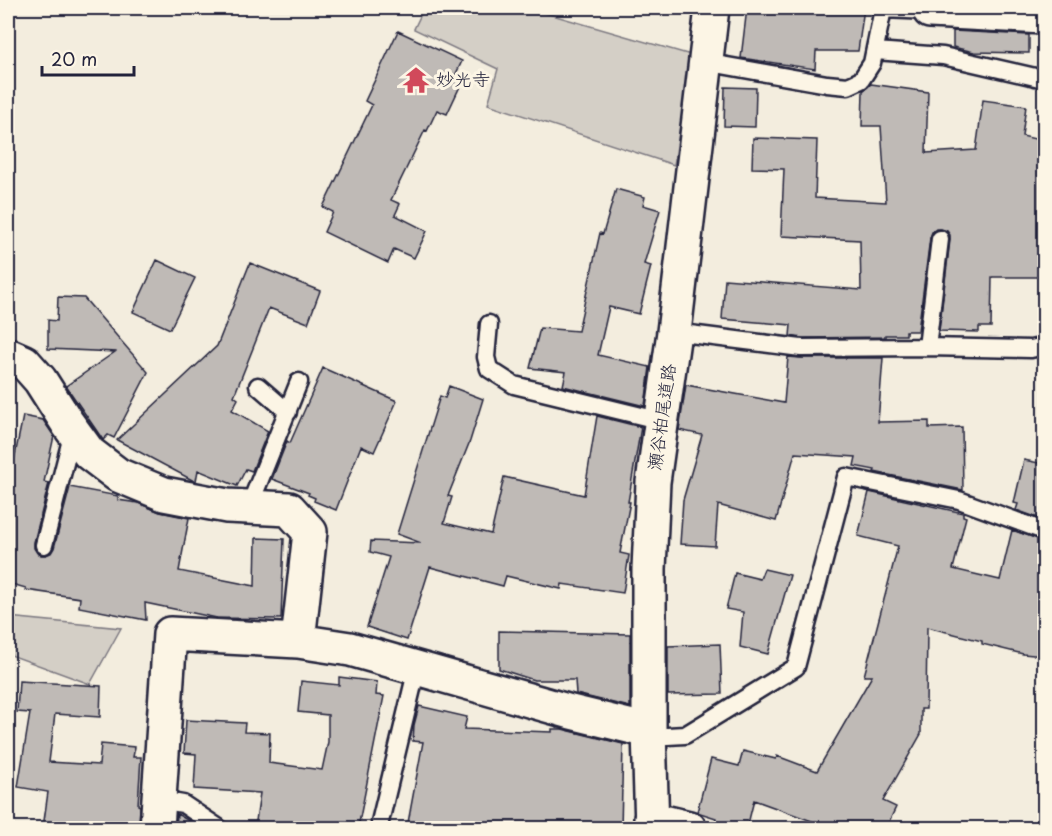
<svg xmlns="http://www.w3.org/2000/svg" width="1052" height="836" font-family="'Playpen Sans','Klee One',sans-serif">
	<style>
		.green { fill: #d4cfc6; stroke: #7b7880; stroke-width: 1.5 }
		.building { fill: #bfbab6; stroke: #22223b; stroke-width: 1.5 }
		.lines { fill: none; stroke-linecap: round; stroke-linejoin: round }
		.lane-casing { stroke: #22223b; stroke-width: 21 }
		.street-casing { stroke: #22223b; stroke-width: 38 }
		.secondary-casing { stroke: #22223b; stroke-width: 38 }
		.lane { stroke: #fcf5e5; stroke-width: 16 }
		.street { stroke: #fcf5e5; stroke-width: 33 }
		.secondary { stroke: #fcf5e5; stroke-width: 33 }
		.labels { text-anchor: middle; stroke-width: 6; stroke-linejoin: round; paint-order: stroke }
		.poi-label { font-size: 18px; fill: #22223b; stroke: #fcf5e5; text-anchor: start }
		.street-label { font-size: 18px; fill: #22223b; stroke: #fcf5e5 }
	</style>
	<rect width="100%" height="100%" fill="#f3edde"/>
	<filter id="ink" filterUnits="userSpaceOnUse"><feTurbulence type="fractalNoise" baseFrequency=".0167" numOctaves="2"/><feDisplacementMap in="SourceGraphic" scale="12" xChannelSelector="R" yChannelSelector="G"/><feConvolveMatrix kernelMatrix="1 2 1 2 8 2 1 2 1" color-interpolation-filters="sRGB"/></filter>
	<g filter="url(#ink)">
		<path class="green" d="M424 8H528L691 55 674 165 488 104 498 69 414 29Z
			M8 617 121 628 90 684 11 655 8 657Z"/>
		<path class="building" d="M747 8H864L858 51H816L815 69 741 58Z
			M398 31 462 61 454 78 462 82 447 114 437 110 427 131 425 130 391 200 400 204 395 215 427 231 414 258 394 249 388 263 324 232 333 212 323 207 372 105 365 101Z
			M953 31 1029 35V53L974 52 953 47Z
			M871 84 928 92 926 153 976 150 983 100 1026 106 1022 136 1044 141V277H992L991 327H979V332L939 331 950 240V235L947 231 941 229H936L932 232 930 238 918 331H906V335H885V337L802 338 790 336 791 325 722 319 725 279 861 290 860 240 781 236 784 169 752 168 753 138 817 140 815 198 886 202 881 126H862L863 91Z
			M725 87 756 88 755 127 724 126Z
			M616 189 645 197 643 205 660 210 644 264 651 266 639 314 609 307 598 355 650 367 645 406 563 386 566 372 530 368 540 328 578 331 600 233 603 234Z
			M157 260 195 278 170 329 133 312Z
			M250 263 320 291 308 323 269 308 234 396 238 399 232 410 268 431 252 471 246 469 237 486 198 470 196 481H194L117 440 217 346Z
			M58 297 84 298 148 372 114 438 108 435 103 440 66 386 115 352 48 349V320L57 321Z
			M788 357 801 358H883L878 422 929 421V428L962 427 963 490 874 472 875 470 854 466 856 457 795 453 776 521 718 505 715 546 680 544 683 500 702 435 679 430 686 385 784 403Z
			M323 368 397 401 374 452 361 446 336 510 314 501 315 498 308 495 309 493 272 479 287 441 290 443Z
			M449 386 483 399 470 441 448 496 452 497 444 523 491 534 504 477 584 495 597 416 641 427 628 502H630L620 553 629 555 623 593 562 584 561 589 506 576 503 586 430 567 407 640 367 627 389 557 370 552 371 541 421 543 397 534 440 396 445 398Z
			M23 416 43 420 54 436 44 482 49 483 34 542V548L37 553 41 555H46L51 553 54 548 70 487 118 496V500L138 503 160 512 189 518 179 571 255 586 256 538 284 539 281 619 217 618 145 603 146 620 79 607 80 598 26 590V588L8 583V490Z
			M1024 460 1044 464V520L1016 510 1018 504 1014 503Z
			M869 492 963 513V516L966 517 953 569 1000 580 1012 530 1044 541V656L1023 654 982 644V641L927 627 926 709H921V734L883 801 896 807 886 828H831L754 800 747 828H736L715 823 716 818 697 812 711 759 739 766 743 751 776 759 777 756 817 771 872 676H864L898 546 858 536Z
			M764 569 790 575 768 654 740 647 743 612 726 609 735 573 760 579Z
			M499 631 630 634V707L576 694 575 680H534L499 669Z
			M720 644 722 694 668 695V646Z
			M339 677 377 682 376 695 384 696 358 828H255L260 793 194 789 196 754 184 753 186 720 245 723 244 732 270 733 269 763 322 770 328 742V715L298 712 301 681 339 685Z
			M19 681 101 686 100 717 55 714 49 762 99 765 101 744 135 747 133 757H141L138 805 140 806 139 828H43L48 792 18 787 30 713 17 712Z
			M419 706 467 717 464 729 552 732V729H562L623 744 621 828H407L423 742 413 741 414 725Z
			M177 814 194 824 193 828H176Z"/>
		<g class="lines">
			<defs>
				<path id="lane" d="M875 51 943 56 1044 79
					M705 62 827 84 848 86 861 80 872 63 883 9 930 11
					M489 324 486 357 489 369 514 385 662 421
					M674 332 801 348 927 347 1031 349 1044 346
					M927 347 940 239
					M258 386 288 412
					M249 507 299 382
					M44 545 73 432
					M650 737 685 735 796 667 846 477 959 500 1044 531
					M160 800 183 804 219 828
					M380 822 417 668"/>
				<path id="street" d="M930 11 1044 17
					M8 355 24 362 40 380 68 424 89 453 118 475 164 494 227 506 289 509 310 532 298 641 350 649 571 712 649 731
					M651 819 689 828
					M157 828 170 634 298 641"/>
				<path id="secondary" d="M652 828 649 731V569L653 482 674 332 712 8"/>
			</defs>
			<use href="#lane" class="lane-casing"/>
			<use href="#street" class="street-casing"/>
			<use href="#secondary" class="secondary-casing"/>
			<use href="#lane" class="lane"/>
			<use href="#street" class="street"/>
			<use href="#secondary" class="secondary"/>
		</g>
	</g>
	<defs>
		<symbol id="temple-bare" viewBox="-9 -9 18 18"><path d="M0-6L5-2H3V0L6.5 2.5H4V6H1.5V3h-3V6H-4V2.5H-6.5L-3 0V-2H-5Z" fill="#d1495b" stroke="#fcf5e5" stroke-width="2.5" paint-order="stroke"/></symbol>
	</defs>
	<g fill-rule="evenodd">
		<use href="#temple-bare" x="397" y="61" width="38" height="38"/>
	</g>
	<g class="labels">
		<g class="poi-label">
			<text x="436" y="86">妙光寺</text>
		</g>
		<g class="street-label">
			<text transform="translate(662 417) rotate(-82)" y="6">瀬谷柏尾道路</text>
		</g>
	</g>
	<rect width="1052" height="836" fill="none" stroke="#fcf5e5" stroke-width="30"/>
	<rect x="15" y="15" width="1022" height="806" fill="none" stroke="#22223b" stroke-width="2" filter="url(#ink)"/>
	<path d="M42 66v9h92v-9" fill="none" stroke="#22223b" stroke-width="3"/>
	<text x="51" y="66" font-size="18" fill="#22223b" stroke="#fcf5e5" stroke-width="4.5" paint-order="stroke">20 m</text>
</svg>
